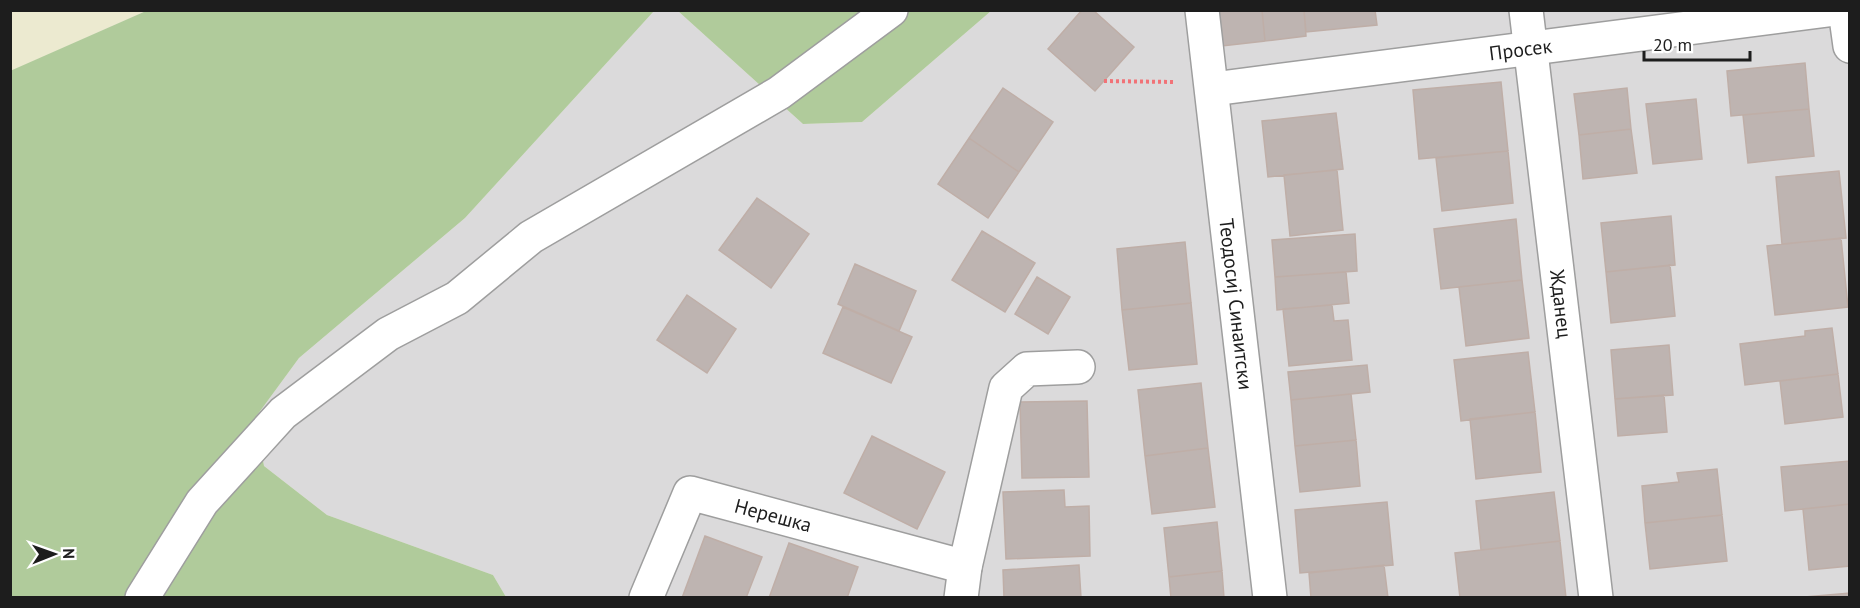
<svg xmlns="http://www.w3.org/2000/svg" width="1860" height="608" font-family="'PT Sans',sans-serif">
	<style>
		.residential { fill: #dbdadb }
		.farmland { fill: #ecead0 }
		.forest { fill: #b0cb9b }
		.building { fill: #beb4b1; stroke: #bfaea7; stroke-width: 1.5 }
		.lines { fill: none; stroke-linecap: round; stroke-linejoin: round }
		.street-casing { stroke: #9e9e9e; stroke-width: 36 }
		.path { stroke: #f17277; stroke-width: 4; stroke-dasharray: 3 3; stroke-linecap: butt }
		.street { stroke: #fff; stroke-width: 33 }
		.labels { text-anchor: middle; stroke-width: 6; stroke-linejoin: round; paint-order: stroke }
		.street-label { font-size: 20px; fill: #1d1d1d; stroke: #fff }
	</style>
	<rect width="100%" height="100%" fill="#eee9e4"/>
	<path class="residential" d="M654 11H678L803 124 862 122 991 11H1849V597H506L493 575 327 515 264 466 255 418 299 358 465 218Z"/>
	<path class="farmland" d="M11 11H146L11 71Z"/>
	<path class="forest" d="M146 11H654L465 218 299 358 255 418 264 466 327 515 493 575 506 597H11L10 71Z
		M678 11H991L862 122 803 124Z"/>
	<path class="building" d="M1082 10H1093L1134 47 1095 91 1048 49Z
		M1218 10H1262L1265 41 1222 46Z
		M1262 10H1304L1306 36 1265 41Z
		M1304 10H1375L1377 25 1306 32Z
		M1805 63 1809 109 1731 116 1727 71Z
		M1501 82 1508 151 1419 159 1413 90Z
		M1003 88 1053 122 1019 172 969 138Z
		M1627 88 1631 129 1579 135 1574 94Z
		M1696 99 1702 159 1653 164 1646 104Z
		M1809 109 1814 156 1748 163 1743 115Z
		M1336 113 1343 169 1268 177 1262 121Z
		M1631 129 1637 173 1583 179 1579 135Z
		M969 138 1019 172 988 218 938 184Z
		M1508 151 1513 203 1442 211 1436 158Z
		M1337 170 1343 230 1290 236 1284 175Z
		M1839 171 1846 238 1782 244 1776 177Z
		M757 198 809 234 771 288 719 250Z
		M1671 216 1675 265 1606 272 1601 223Z
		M1516 219 1522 280 1441 289 1434 229Z
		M982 231 1035 263 1005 312 952 280Z
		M1355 234 1357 271 1275 277 1272 240Z
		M1841 238 1848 307 1775 315 1767 246Z
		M1185 242 1191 303 1122 310 1117 249Z
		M855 264 916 291 899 331 838 304Z
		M1670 265 1675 316 1611 323 1606 272Z
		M1346 272 1349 303 1277 310 1275 277Z
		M1037 277 1070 297 1048 334 1015 314Z
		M1522 280 1529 338 1466 346 1459 287Z
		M687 295 736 329 707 373 657 340Z
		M1191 303 1197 364 1129 370 1122 310Z
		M1332 305 1334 321 1348 320 1352 360 1289 366 1283 309Z
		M843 307 912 337 891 383 823 353Z
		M1832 328 1838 374 1745 385 1740 344 1805 336V331Z
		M1669 345 1673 395 1615 399 1611 350Z
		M1528 352 1535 412 1461 421 1454 360Z
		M1367 365 1370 392 1291 400 1288 372Z
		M1838 374 1843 417 1785 424 1780 381Z
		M1201 383 1208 448 1145 456 1138 390Z
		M1351 394 1356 440 1295 446 1291 400Z
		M1664 395 1667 432 1618 436 1615 399Z
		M1087 401 1089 477 1022 478 1020 402Z
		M1535 412 1541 472 1476 479 1470 419Z
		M872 436 945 472 917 529 844 493Z
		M1356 440 1360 486 1300 492 1295 446Z
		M1208 448 1215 507 1152 514 1145 456Z
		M1850 461V504L1785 511 1781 467Z
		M1717 469 1722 515 1645 523 1642 486 1679 482 1677 473Z
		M1064 490 1065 507 1089 506 1090 556 1006 559 1003 492Z
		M1554 492 1560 541 1481 550 1476 501Z
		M1387 502 1393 565 1300 573 1295 510Z
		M1850 504V566L1809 570 1803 509Z
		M1722 515 1727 561 1650 569 1645 523Z
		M1217 522 1222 571 1169 577 1164 528Z
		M705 536 762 557 746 598H682Z
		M1560 541 1566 598H1460L1455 553Z
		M789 543 858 567 847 598H769Z
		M1079 565 1081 598H1004L1003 570Z
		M1384 565 1388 598H1311L1309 573Z
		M1222 571 1224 598H1171L1169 577Z
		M1850 593V598H1805V597Z"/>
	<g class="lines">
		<defs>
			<g id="street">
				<path id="s1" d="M1202 10 1270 598"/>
				<path id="s2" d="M1526 10 1596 598"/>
				<path d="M1845 10 1850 46"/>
				<path id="s3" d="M1213 89 1828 10"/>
				<path d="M142 598 202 502 283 413 388 334 457 298 531 237 779 93 891 10"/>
				<path id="s4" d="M646 598 690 493 965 567"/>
				<path d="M961 598 965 567 1006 388 1027 369 1078 367"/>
			</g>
		</defs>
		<use href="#street" class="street-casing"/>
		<path class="path" d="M1104 81 1175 82"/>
		<use href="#street" class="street"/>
	</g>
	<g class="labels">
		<g class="street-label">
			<text dy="7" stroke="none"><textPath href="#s3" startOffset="310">Просек</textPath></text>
			<text dy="7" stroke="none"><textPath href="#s1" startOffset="296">Теодосиј Синаитски</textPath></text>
			<text dy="7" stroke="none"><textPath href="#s2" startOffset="296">Жданец</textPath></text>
			<text dy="7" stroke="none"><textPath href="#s4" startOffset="200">Нерешка</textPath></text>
		</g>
	</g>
	<rect width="1860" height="608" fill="none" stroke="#1d1d1d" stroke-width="24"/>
	<g transform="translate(54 554) rotate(89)" stroke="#ffffff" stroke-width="4.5" paint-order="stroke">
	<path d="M0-4.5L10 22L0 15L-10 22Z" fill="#1d1d1d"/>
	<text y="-9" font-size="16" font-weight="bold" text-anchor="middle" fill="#1d1d1d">N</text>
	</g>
	<path d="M1644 51v9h106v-9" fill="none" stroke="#1d1d1d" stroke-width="3"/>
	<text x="1653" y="51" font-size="18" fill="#1d1d1d" stroke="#ffffff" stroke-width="4.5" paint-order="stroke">20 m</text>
</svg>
